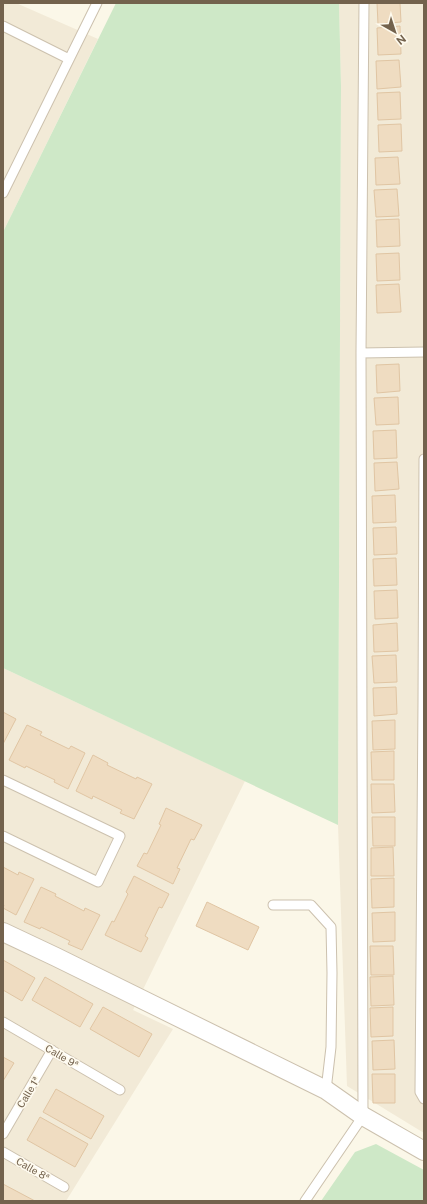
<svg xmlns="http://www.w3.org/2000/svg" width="427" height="1204" font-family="'Public Sans',sans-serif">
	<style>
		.residential { fill: #f2ead7 }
		.green { fill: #cee8c7 }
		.building { fill: #efdcc1; stroke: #e0c5a3 }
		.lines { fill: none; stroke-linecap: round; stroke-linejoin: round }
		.lane-casing { stroke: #ccc1ae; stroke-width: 11 }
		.street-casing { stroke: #ccc1ae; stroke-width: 20 }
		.lane { stroke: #fff; stroke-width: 9 }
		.street { stroke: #fff; stroke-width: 18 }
		.labels { text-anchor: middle; stroke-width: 3.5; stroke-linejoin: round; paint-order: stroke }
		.street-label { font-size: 10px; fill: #73624d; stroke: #fefaee }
	</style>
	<rect width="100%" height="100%" fill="#fbf7e8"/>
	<path class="residential" d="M3 3H16L98 39 3 232Z
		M339 3H424V1133L347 1086 338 825 341 86Z
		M3 668 245 781 133 1010 173 1029 66 1201H3Z"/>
	<path class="green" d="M116 3H339L341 86 338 825 3 668V232Z
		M376 1144 424 1170V1201H321L355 1152Z"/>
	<path class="building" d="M377 3H400L401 22 378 24Z
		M400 26 401 54 378 55 377 28Z
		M399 60 401 87 377 89 376 61Z
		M400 92 401 119 378 120 377 93Z
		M401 124 402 151 379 152 378 125Z
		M398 157 400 184 376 185 375 158Z
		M397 189 399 216 376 217 374 190Z
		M399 219 400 246 377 247 376 220Z
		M399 253 400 280 377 281 376 254Z
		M399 284 401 312 377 313 376 285Z
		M399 364 400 391 377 393 376 365Z
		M398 397 399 424 376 425 374 398Z
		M396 430 397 458 374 459 373 431Z
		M397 462 399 489 375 491 374 463Z
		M395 495 396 522 373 523 372 496Z
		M396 527 397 554 374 555 373 528Z
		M396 558 397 585 374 586 373 559Z
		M397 590 398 618 375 619 374 591Z
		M397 623 398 651 374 652 373 625Z
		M396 655 397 682 374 683 372 656Z
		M396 687 397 714 374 716 373 688Z
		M3 712 16 719 3 744Z
		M395 720V749L373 750 372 721Z
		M27 725 42 732 40 735 69 749 71 746 85 753 68 789 54 782 55 780 26 766 25 768 9 760Z
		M394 751V780H372L371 752Z
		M93 755 108 763 107 765 136 779 137 777 152 784 134 819 120 813 122 810 93 796 92 799 76 791Z
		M371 784H394L395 812 372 813Z
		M166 808 202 825 194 840 191 839 177 868 180 869 173 884 137 866 144 853 147 854 161 825 159 824Z
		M372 817H395V846H373Z
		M393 847 394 876H371V848Z
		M3 867 18 875 19 872 34 879 16 915 3 908 4 905H3Z
		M134 876 169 894 162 908 159 907 145 936 148 938 141 952 105 935 112 921 114 922 128 894 126 892Z
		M394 878V907L372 908 371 879Z
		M41 887 56 894 55 896 84 911 85 908 100 915 82 950 68 944 70 941 41 927 40 929 24 922Z
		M207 902 259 927 248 950 196 926Z
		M395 912V941L373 942 372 913Z
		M370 946H393L394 975H371Z
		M3 960 35 978 22 1001 3 990Z
		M393 976 394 1005 371 1006 370 977Z
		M45 977 93 1004 80 1027 32 1000Z
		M103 1007 152 1034 139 1057 90 1029Z
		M393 1007V1036L371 1037 370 1008Z
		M394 1040 395 1069 373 1070 372 1041Z
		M3 1057 14 1063 3 1081Z
		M372 1074H395V1103H373Z
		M56 1089 104 1116 91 1139 43 1112Z
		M40 1117 88 1144 75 1167 27 1140Z
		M3 1184 35 1201H3Z"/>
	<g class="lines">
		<defs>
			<path id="lane" d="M3 26 69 59
				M3 193 97 3
				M361 353 424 352
				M424 459 423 702 420 1092 424 1099
				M3 780 120 836 98 882 3 836
				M273 905H311L331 927 332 973 331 1047 326 1090
				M3 1022 120 1090
				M3 1134 52 1050
				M3 1152 64 1187
				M305 1201 363 1116 361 353 364 3"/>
			<path id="street" d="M3 932 56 957 326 1090 363 1116 424 1151"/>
		</defs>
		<use href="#lane" class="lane-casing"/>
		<use href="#street" class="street-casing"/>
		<use href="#lane" class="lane"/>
		<use href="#street" class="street"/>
	</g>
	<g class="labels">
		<g class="street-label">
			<text transform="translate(62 1056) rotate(30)" y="4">Calle 9ª</text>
			<text transform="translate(28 1092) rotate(-59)" y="4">Calle 1ª</text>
			<text transform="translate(33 1169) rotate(30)" y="4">Calle 8ª</text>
		</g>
	</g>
	<rect width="427" height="1204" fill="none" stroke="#73624d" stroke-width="8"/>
	<g transform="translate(395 32) rotate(141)" stroke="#fefaee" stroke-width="3" paint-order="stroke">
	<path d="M0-3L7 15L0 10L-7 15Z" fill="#73624d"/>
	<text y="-6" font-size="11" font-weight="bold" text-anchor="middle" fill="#73624d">N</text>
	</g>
</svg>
